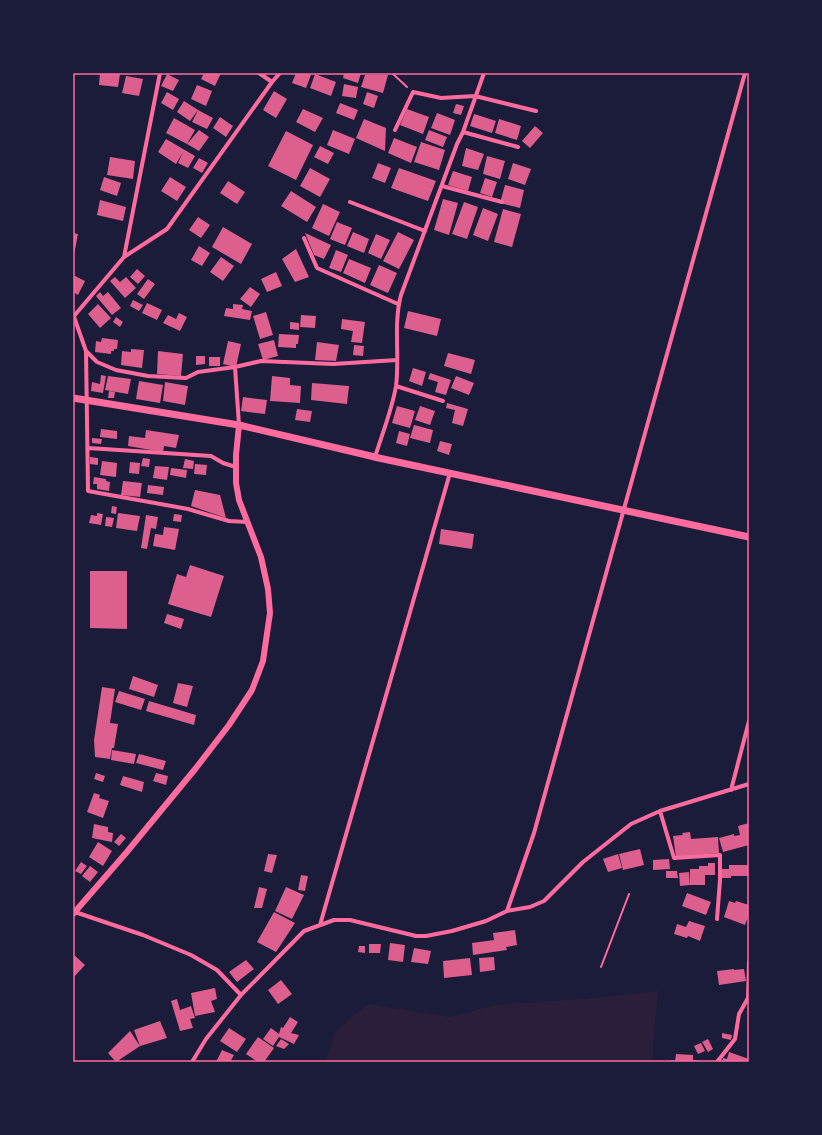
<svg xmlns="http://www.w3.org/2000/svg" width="822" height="1135" font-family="'Fira Sans',sans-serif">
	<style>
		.green { fill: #2a1e3b }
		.building { fill: #dd5f8e }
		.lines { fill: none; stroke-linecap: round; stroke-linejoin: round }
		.path { stroke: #ff6b9d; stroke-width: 2 }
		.minor { stroke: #ff6b9d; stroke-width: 4 }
		.tertiary { stroke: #ff6b9d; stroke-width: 6 }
		.secondary { stroke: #ff6b9d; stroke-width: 7 }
		.neatline { fill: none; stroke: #ff6b9d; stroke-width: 1.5 }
	</style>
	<rect width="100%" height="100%" fill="#1b1b3a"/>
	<path class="green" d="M658 991 652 1062H325L336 1031 368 1004 450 1017 495 1005 583 999Z"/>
	<path class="building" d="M100 73 120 74 118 87 99 85Z
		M204 73H221L215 86 201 79Z
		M296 73H306L311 75 306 88 292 83Z
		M344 73H361L358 83 343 78Z
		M167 74 179 80 173 91 161 86Z
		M315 74 336 82 331 96 310 88Z
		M365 75H388L383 93 361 87Z
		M126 76 143 79 139 96 122 93Z
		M344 84 358 87 356 98 342 96Z
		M197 85 212 91 206 106 191 99Z
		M274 91 287 99 276 118 263 110Z
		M167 92 179 99 173 110 161 103Z
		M367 92 378 96 374 108 363 104Z
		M184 101 198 110 190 121 177 112Z
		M340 103 358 110 354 120 336 113Z
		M456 104 464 106 461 115 453 113Z
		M303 109 323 118 315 132 296 122Z
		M407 109 429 117 423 134 400 125Z
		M198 110 213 118 207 129 192 122Z
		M437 113 455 120 450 135 431 128Z
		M474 114 496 121 492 133 470 126Z
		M220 117 233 126 226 137 213 128Z
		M174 118 195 130 187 144 199 130 209 137 199 151 187 144 166 133Z
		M364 119 386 128 385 151 356 138Z
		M499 119 521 126 517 140 495 133Z
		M535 126 543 133 530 148 522 141Z
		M333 130 355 139 349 154 327 145Z
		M429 130 447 137 443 147 425 140Z
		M286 131 313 145 296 180 268 166Z
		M394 138 417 147 411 163 388 153Z
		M166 139 195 156 188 168 178 163 183 152 176 164 158 152Z
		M421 142 445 150 439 170 414 162Z
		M320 146 334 153 328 164 314 157Z
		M466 148 484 154 478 170 462 166Z
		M487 156 505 161 500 179 483 174Z
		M110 157 135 161 133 179 107 175Z
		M199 158 208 163 202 173 193 168Z
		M378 163 391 168 385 183 372 178Z
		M513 163 531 169 525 185 508 179Z
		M310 168 330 179 320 197 300 186Z
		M399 168 436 181 428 201 391 188Z
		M453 171 472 177 468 191 448 185Z
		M104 177 121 183 117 196 100 190Z
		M170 177 186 187 177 201 161 191Z
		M485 178 497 182 492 197 480 193Z
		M228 181 245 192 237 204 220 193Z
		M505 185 524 190 520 208 500 203Z
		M291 191 316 207 307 222 281 206Z
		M443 199 458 203 449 235 434 230Z
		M100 200 126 207 123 221 97 215Z
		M464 202 478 207 467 239 452 234Z
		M323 204 340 212 329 236 312 228Z
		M483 208 498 214 488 241 473 235Z
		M503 209 521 214 512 247 494 242Z
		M198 217 210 225 201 238 189 230Z
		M337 222 352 228 345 245 330 239Z
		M223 227 252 244 241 264 212 247Z
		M353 232 369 239 364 253 347 246Z
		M398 232 414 240 399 269 383 261Z
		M73 233 78 234 74 255H73Z
		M305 233 331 245 324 259 314 255Z
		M376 234 390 240 381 259 368 253Z
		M199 246 210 253 202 266 191 260Z
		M296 249 309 277 295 282 282 259Z
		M336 250 348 255 341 272 329 268Z
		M221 257 234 266 223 281 210 272Z
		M349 259 371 268 365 283 343 273Z
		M379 265 397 273 388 293 370 285Z
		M137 269 145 276 138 284 130 277Z
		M276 272 282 286 267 292 261 279Z
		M73 275 85 281 78 295 73 292Z
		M115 277 120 282 126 277 136 288 125 298 110 281Z
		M148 279 155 284 144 299 137 294Z
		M250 287 260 294 251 307 240 299Z
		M100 292 103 296 108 292 121 308 112 315 96 296Z
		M133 300 143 305 139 311 130 306Z
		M147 303 162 310 157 320 142 313Z
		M98 304 111 318 100 328 88 314Z
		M233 304 243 305 242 309 252 311 250 320 224 316 226 308 233 309Z
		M408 311 441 319 437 336 404 328Z
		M266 312 273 335 260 339 253 316Z
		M179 313 187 317 180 331 163 323 168 315 176 319Z
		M301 315 316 316 315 328 300 327Z
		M116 317 123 322 120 327 113 322Z
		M342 319 365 322 362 343 351 342 353 331 341 329Z
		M290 322 299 323V330L290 329Z
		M279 334 299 335 298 344H296V348L278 347Z
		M102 338 118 340 117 349H114V351H111V354L95 352 96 341 101 342Z
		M274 340 278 356 263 360 258 344Z
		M228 341 241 344 236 367 223 364Z
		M317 342 339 345 336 361 315 360Z
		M354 345 364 346 363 356 353 355Z
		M131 349 144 350 142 368 121 365 122 351 131 352Z
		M158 351 183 354 181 376 157 374Z
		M448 353 475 360 471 374 444 366Z
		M196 356H205V364L196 365Z
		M209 357H220V366H209Z
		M413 368 426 372 422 386 409 381Z
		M430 373 451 380 446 395 435 392 438 382 428 379Z
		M101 375 106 376 103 393 91 391 92 382 100 384Z
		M108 376 131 379 128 394 105 390Z
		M272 376 290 378V385L301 386 300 403 270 401Z
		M456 376 474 383 469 395 451 388Z
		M139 381 163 385 160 403 136 399Z
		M165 382 188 386 185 405 163 401Z
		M312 383 349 386 347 404 311 400Z
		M109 391 115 392 114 398H108Z
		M243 397 267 400 265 414 241 411Z
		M447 403 468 409 463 426 452 423 455 410 446 408Z
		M397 406 415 411 410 428 392 423Z
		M420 406 435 411 430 425 415 420Z
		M297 409 312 411 310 422 295 420Z
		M414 425 433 430 430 443 410 438Z
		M101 429 117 431V439L100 437Z
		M146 430 179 435 176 448 164 446 163 452 128 446 129 436 145 438Z
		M399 431 410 434 407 446 396 443Z
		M92 438 102 439 101 444 92 443Z
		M440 441 452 444 449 455 437 451Z
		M90 457 98 458V465L90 464Z
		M143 458 150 459 149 467 141 466Z
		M185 459 194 461 193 469 183 468Z
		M102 461 117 463 116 477 100 475Z
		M130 462 140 463 139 474 129 473Z
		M195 464 207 465 206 475 194 474Z
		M155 466 169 467 167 480 153 478Z
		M171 468 187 470 186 478 170 475Z
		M94 477 106 479V481L110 482 109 491 97 489V484H93Z
		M123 481 142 483 140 497 121 495Z
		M148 485 164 487 163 495 147 493Z
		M195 490 220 495 226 518 191 506Z
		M112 506 117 507 116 514 111 513Z
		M97 513 103 514 101 525 89 523 91 515 97 516Z
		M118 513 140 516 137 531 116 528Z
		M174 514 182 515 181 522 173 521Z
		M146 515 158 517 156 529 151 528 147 549 141 548Z
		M106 517 114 518 112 527 105 526Z
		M164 527 179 529 175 550 153 546 155 534 163 535Z
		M441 529 474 534 472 549 439 544Z
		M190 565 224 576 211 617 168 604 177 574 186 577Z
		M90 571H127V629L90 628Z
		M167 614 184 619 181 629 164 623Z
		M133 676 158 685 154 697 129 689Z
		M178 683 193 686 187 707 173 703Z
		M102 687 115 689 110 723 118 724 114 748H112L110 759 95 757 94 740Z
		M119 691 145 699 141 710 115 702Z
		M149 701 196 715 194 725 146 711Z
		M112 750 136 754 134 764 111 760Z
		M139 754 166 761 163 770 136 763Z
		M96 773 105 776 103 782 94 779Z
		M156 773 168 776 166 785 153 781Z
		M123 776 144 782 142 792 120 785Z
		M94 793 100 795 99 798 109 801 103 818 87 812Z
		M749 823V845L723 852 719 838 734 834V836L740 835 738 826Z
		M94 824 108 827V832L113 833 112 842 92 838Z
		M690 832 691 839 718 837 719 853 676 857 673 836 683 835 682 833Z
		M121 834 126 838 119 846 114 842Z
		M98 842 112 851 103 866 89 857Z
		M640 849 644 865 623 870 619 854Z
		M268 854 277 855 272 873 264 871Z
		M618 854 622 868 608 872 603 859Z
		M669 859 670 869 653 870V860Z
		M81 862 87 866 81 874 75 871Z
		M708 863H715V875H705V885H690V869H699V866H708Z
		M729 865H748V876H731V878H722V869H729Z
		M90 866 98 872 90 882 82 876Z
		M666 871H677L678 878H666Z
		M689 872 690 885 680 886 679 873Z
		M301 875 308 876 305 891 298 890Z
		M259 887 267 889 262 908H254Z
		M286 887 304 895 292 919 275 911Z
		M687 893 711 902 706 915 682 906Z
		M729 901 735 903 736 901 749 905V914L745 925 724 917Z
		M274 912 295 923 276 952 257 942Z
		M689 921 705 926 700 941 688 936 687 938 674 934 677 924 686 927Z
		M515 930 517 945 506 947 507 950 473 955 472 943 494 940 493 933Z
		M390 943 405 945 403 962 388 960Z
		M369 944H381L380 953H369Z
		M359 946H365V953L358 952Z
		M414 948 431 951 428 964 411 962Z
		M73 954 85 965 73 978Z
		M494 957 495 970 480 972 479 958Z
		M470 958 472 975 444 978 443 961Z
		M246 960 254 969 237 982 229 972Z
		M734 969V970L744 969 746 981 719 985 717 971Z
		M281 980 292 994 278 1004 268 990Z
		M215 988 217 999 211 1001 215 1012 195 1016 191 993Z
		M177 999 180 1010 191 1006 195 1018 190 1019 193 1028 180 1031 171 1001Z
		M290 1017 298 1022 291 1033 299 1035 294 1044 279 1037 273 1046 263 1039 271 1028 279 1034 281 1027 283 1028Z
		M160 1021 167 1038 140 1046 134 1030Z
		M229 1028 246 1039 237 1052 220 1041Z
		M130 1031 140 1046 116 1062 108 1053Z
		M722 1033 732 1035 731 1040 722 1038Z
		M258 1037 274 1048 264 1062H258L246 1054Z
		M281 1039 289 1044 284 1049 276 1046Z
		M708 1039 713 1049 708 1052 702 1042Z
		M701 1043 705 1051 698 1054 694 1046Z
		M222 1050 234 1055 230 1062H216Z
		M729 1052 749 1059V1062H722L723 1058 727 1059Z
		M676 1054 693 1055V1060L701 1061V1062H670L671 1060 675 1061Z"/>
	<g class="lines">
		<path class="path" d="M392 73 407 87
			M601 967 629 894"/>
		<path class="minor" d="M259 73 272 82
			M395 130 413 92 441 98 475 96 536 111
			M463 132 518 147
			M442 186 502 202
			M350 202 425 231
			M304 238 317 268 398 304
			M124 257 160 73
			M73 314 86 351 88 491 188 509 229 521 248 522
			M74 316 124 257 167 229 272 82 280 73
			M86 351 97 362 116 370 148 376 186 378 198 372 235 367 261 361 333 364 397 360
			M235 367 239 425
			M396 386 443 401
			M88 448 211 456 223 463 236 467
			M375 457C382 434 392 410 396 386 400 356 393 325 401 295L457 144 463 132 484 73
			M731 790 749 721
			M660 811 674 858 720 855V880L717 919
			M507 911 534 833 745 73
			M75 912 143 935 191 955 217 970 241 995
			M320 925 450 473
			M192 1062 206 1039 241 995 304 931 334 920H350L416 936H426L452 931 486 921 507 911 530 907 544 901 583 862 631 824 660 811 749 784
			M717 1062 735 1039 739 1014 748 998 749 962"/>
		<path class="tertiary" d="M73 914 126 853 196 768 229 725 252 690 263 661 270 613 268 589 261 557 239 500 236 483V455L239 425"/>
		<path class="secondary" d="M73 398 239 425 375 457
			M374 457 749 537"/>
	</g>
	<rect width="822" height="1135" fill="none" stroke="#1b1b3a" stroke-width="148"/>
	<rect x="74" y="74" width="674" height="987" class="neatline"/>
</svg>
